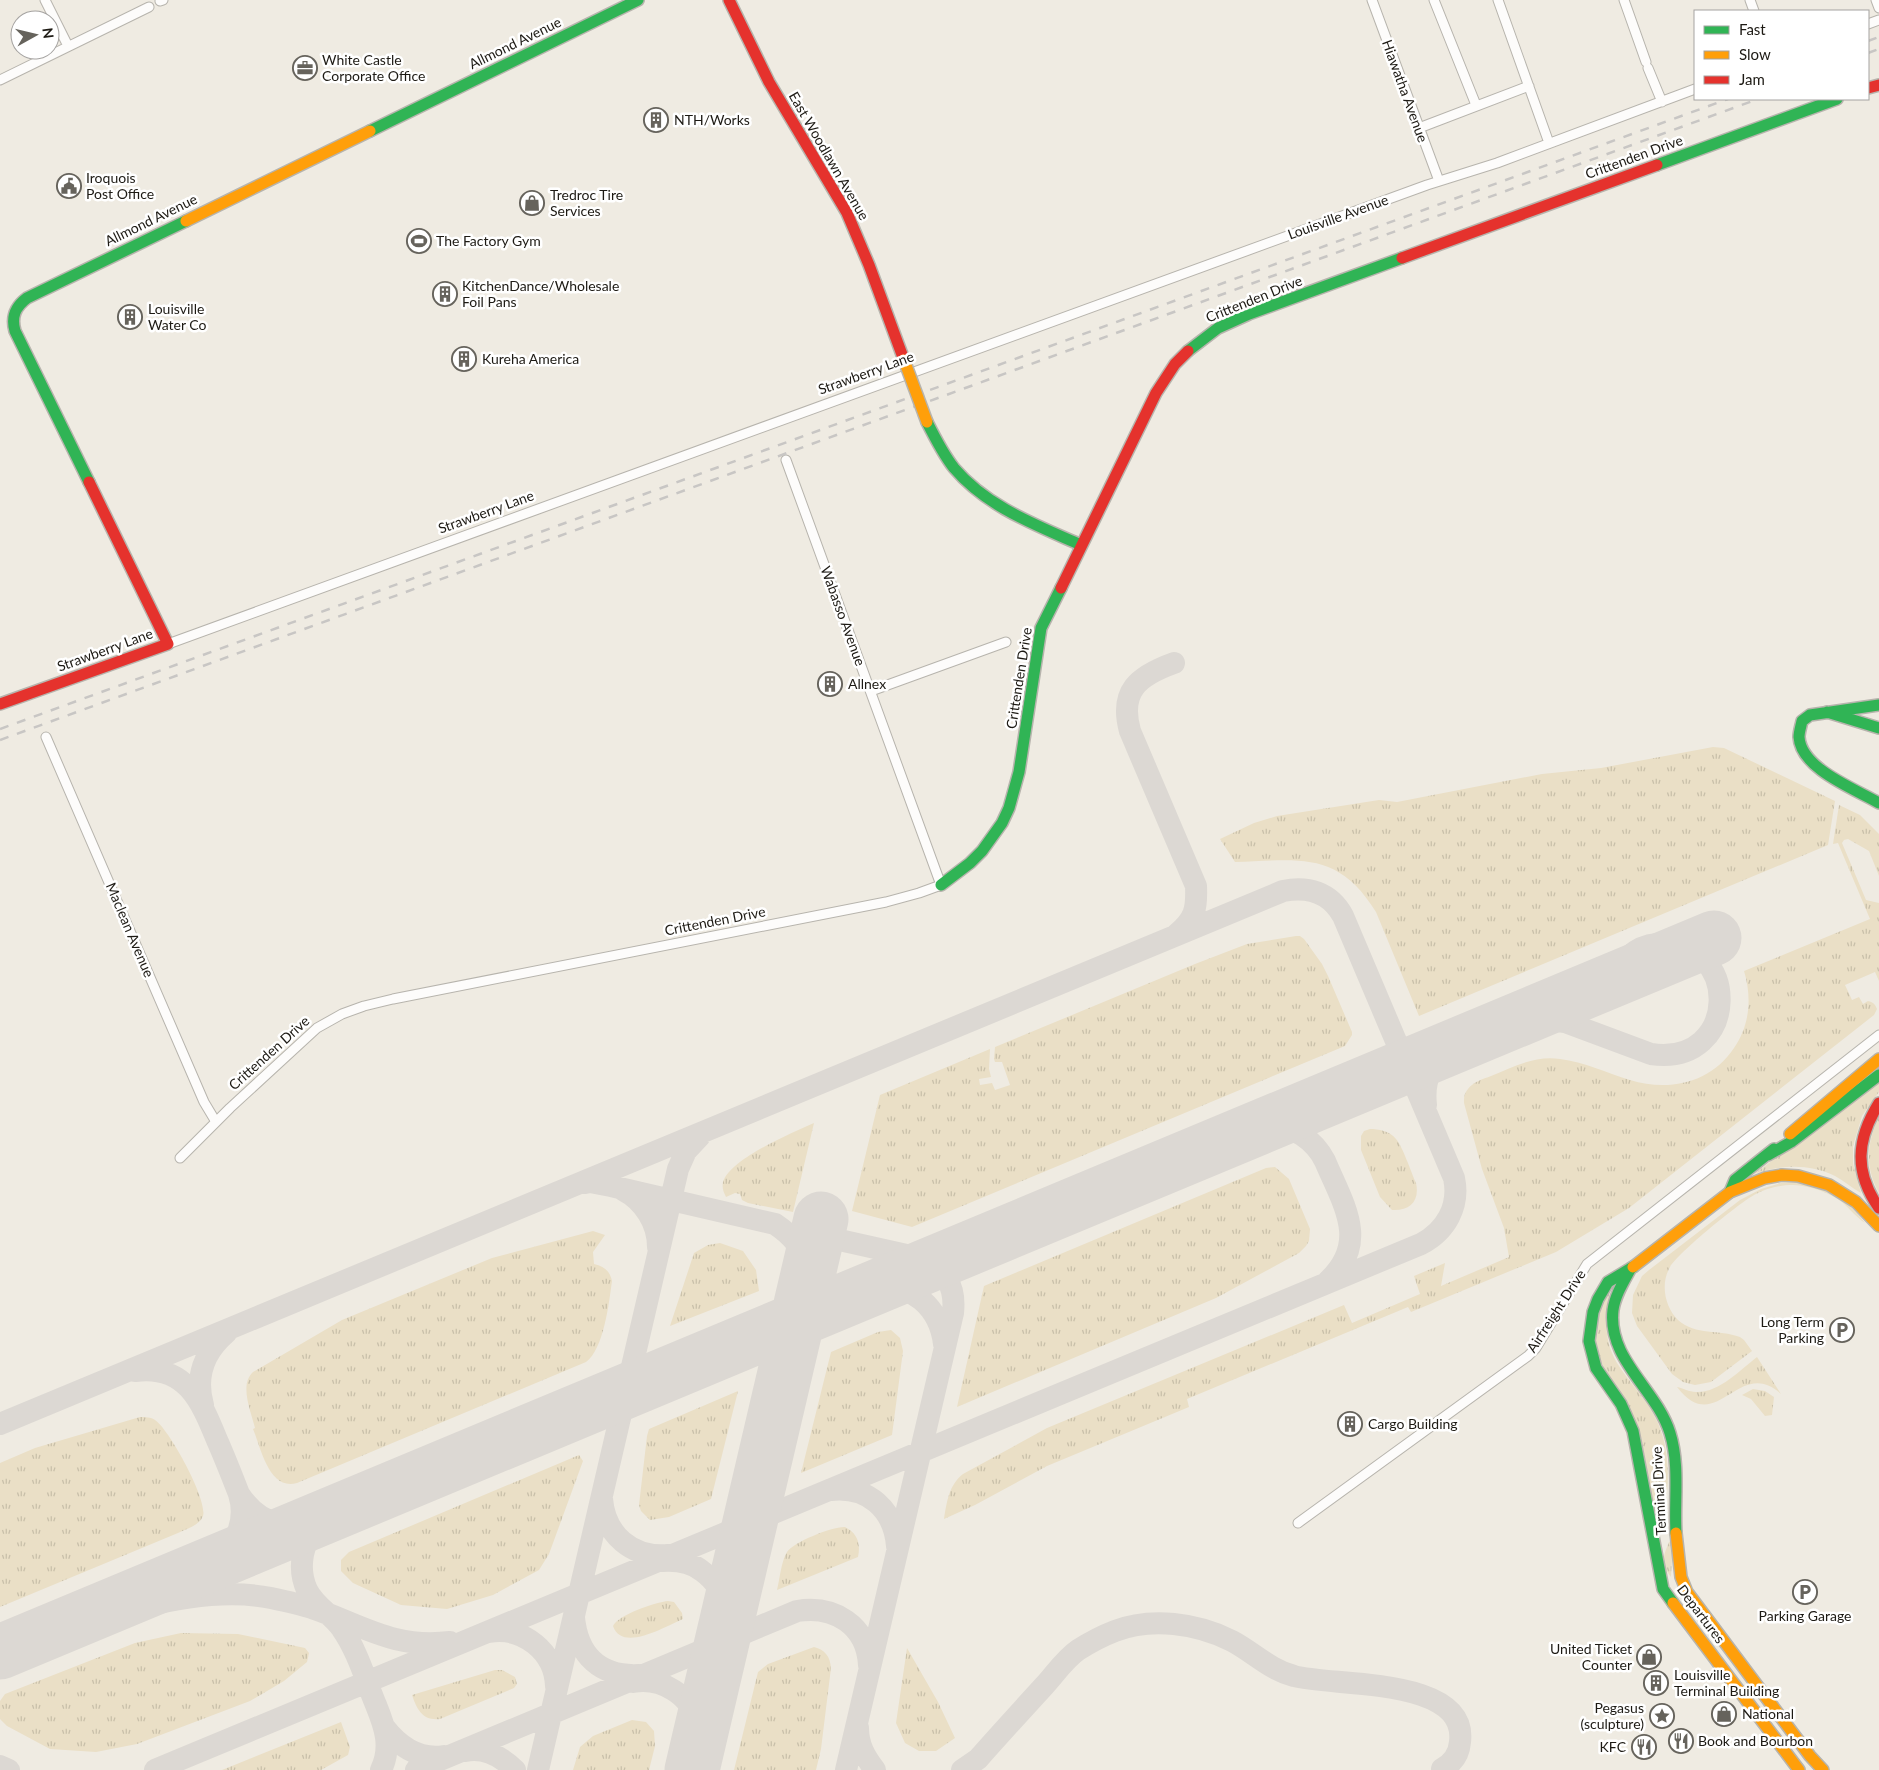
<svg xmlns="http://www.w3.org/2000/svg" width="1879" height="1770" font-family="Lato,sans-serif">
	<style>
		.grass { fill: url(#grass-tufts) }
		.lines { fill: none; stroke-linecap: round; stroke-linejoin: round }
		.taxiway { stroke: #dcd8d3; stroke-width: 22 }
		.runway { stroke: #dcd8d3; stroke-width: 55 }
		.street-casing { stroke: #b7b4ad; stroke-width: 11 }
		.fast-casing { stroke: #b7b4ad; stroke-width: 14 }
		.slow-casing { stroke: #b7b4ad; stroke-width: 14 }
		.jam-casing { stroke: #b7b4ad; stroke-width: 14 }
		.street { stroke: #fdfcfb; stroke-width: 9 }
		.fast { stroke: #30b455; stroke-width: 11 }
		.slow { stroke: #ff9f0a; stroke-width: 11 }
		.jam { stroke: #e5322d; stroke-width: 11 }
		.rail { stroke: #c8c6c4; stroke-width: 2.5; stroke-dasharray: 9 9; stroke-linecap: butt }
		.slow-bridge-casing { stroke: #b7b4ad; stroke-width: 14; stroke-linecap: butt }
		.slow-bridge { stroke: #ff9f0a; stroke-width: 11 }
		.labels { text-anchor: middle; stroke-width: 5; stroke-linejoin: round; paint-order: stroke }
		.street-label { font-size: 14px; fill: #1d1a14; stroke: #fff }
		.poi-label { font-size: 14px; fill: #1d1a14; stroke: #fff; text-anchor: start }
	</style>
	<defs>
		<pattern id="grass-tufts" width="24" height="20" patternUnits="userSpaceOnUse" patternTransform="scale(1.25)"><rect width="24" height="20" fill="#eadfc6"/><path d="M3 7l-1-3M5 7V3M7 7l1-3M15 17l-1-3M17 17v-4M19 17l1-3" fill="none" stroke="#c8bfa9"/></pattern>
	</defs>
	<rect width="100%" height="100%" fill="#efebe2"/>
	<path class="grass" d="M1713 747 1724 748 1835 801 1828 845 1419 1016 1376 912C1338 850 1299 860 1235 862L1220 839 1254 823 1277 816 1379 800 1397 802 1542 774 1601 768Z
		M1839 805 1860 815 1879 834V876L1869 851 1848 839 1844 840 1842 843 1866 900 1879 903V981L1875 972 1845 985 1852 1000 1859 997 1863 1004 1868 1001C1873 1002 1875 1004 1877 1009L1874 1015 1629 1208 1556 1252 1411 1312 1408 1307 1187 1399 1189 1407 1047 1466 975 1505 944 1519C947 1501 949 1485 963 1474L1047 1428 1344 1305 1352 1323 1420 1294 1414 1276 1445 1263 1441 1286 1509 1257 1504 1228 1482 1169 1464 1103C1464 1097 1464 1094 1468 1089 1473 1082 1483 1079 1491 1076 1513 1067 1536 1055 1560 1059 1584 1062 1607 1073 1630 1080 1669 1092 1711 1083 1734 1048 1750 1025 1752 997 1744 971L1870 919 1838 843 1833 844Z
		M1296 936H1300L1304 939 1322 964 1328 976 1352 1032V1035L1345 1046 912 1227 852 1211 880 1095 990 1049 989 1069 991 1077 979 1079 980 1085 992 1083 995 1090 1010 1085 1002 1062H995L994 1059 995 1047 1195 964 1247 944Z
		M1879 1081V1092L1862 1116 1853 1146V1164L1861 1193C1852 1188 1844 1181 1835 1176 1809 1163 1779 1165 1754 1174Z
		M1879 1116V1193C1864 1166 1867 1143 1879 1116Z
		M814 1123 793 1212 748 1203 742 1200 740 1194 735 1193 726 1197C723 1191 722 1188 723 1182 731 1158 792 1133 814 1123Z
		M1370 1129C1378 1129 1390 1131 1396 1139 1403 1147 1411 1172 1416 1183 1420 1201 1410 1211 1392 1210L1380 1197 1361 1150V1136L1364 1131Z
		M1275 1167 1289 1179 1310 1229 1309 1241 1306 1246 1299 1253 1216 1298 957 1407 984 1286 1266 1168Z
		M1781 1183C1814 1180 1845 1195 1865 1223 1857 1218 1850 1209 1843 1203 1829 1192 1811 1186 1793 1185 1781 1185 1767 1188 1756 1194 1740 1202 1678 1253 1670 1267 1660 1284 1665 1307 1678 1320 1696 1336 1719 1329 1740 1337L1744 1340 1752 1351 1711 1382 1695 1385 1683 1382 1672 1374 1637 1326 1632 1313 1633 1295 1642 1276 1649 1270 1740 1200 1761 1189Z
		M593 1231 605 1235 593 1252 594 1264C604 1266 610 1271 612 1281 609 1302 604 1349 586 1362L297 1483C269 1491 261 1448 253 1429L255 1428C251 1411 239 1385 253 1372L342 1320 492 1258Z
		M720 1243 743 1251 756 1270 759 1291 670 1326 694 1253 708 1245Z
		M1611 1289C1605 1315 1603 1339 1617 1363 1629 1382 1645 1397 1655 1417 1674 1452 1669 1500 1659 1537L1641 1437 1633 1416 1606 1373 1596 1349 1595 1327 1600 1309Z
		M891 1330 900 1338 903 1351 892 1435 801 1473 831 1352 878 1332Z
		M1757 1357 1781 1394C1738 1355 1717 1439 1677 1387 1683 1388 1689 1392 1696 1392 1719 1393 1740 1370 1757 1357Z
		M1753 1389 1765 1391 1774 1397 1772 1415 1765 1416 1751 1399 1742 1395Z
		M738 1391 711 1499 669 1517 650 1520 641 1511 639 1505 647 1436 649 1429Z
		M140 1417C145 1417 151 1417 155 1420 169 1429 208 1500 203 1516 199 1526 186 1529 178 1533L0 1607V1463L35 1448Z
		M579 1455 583 1461 549 1554 539 1570 493 1595 447 1609 401 1605 353 1583 341 1571V1560L349 1552Z
		M845 1527C857 1533 861 1543 858 1557L777 1590C780 1578 781 1562 787 1552 793 1542 834 1526 845 1527Z
		M1671 1541 1673 1542 1671 1577C1660 1563 1663 1557 1669 1542Z
		M668 1601 674 1602 682 1613 683 1619C666 1626 622 1653 613 1626 618 1615 656 1602 668 1601Z
		M181 1633 238 1634 305 1648 309 1653 307 1662 284 1681 250 1701 137 1744 96 1752 50 1749 7 1726 0 1719V1701L5 1694 135 1643Z
		M814 1647C825 1650 830 1656 831 1668L821 1749 816 1770H734L758 1672 768 1664Z
		M907 1648 938 1702 955 1738 936 1751H919L905 1743 896 1723Z
		M495 1670H502L515 1677 517 1684 514 1688 440 1719C423 1721 417 1710 412 1695Z
		M632 1720 646 1722 654 1731 655 1746 649 1770H573L580 1747 593 1736Z
		M341 1722 350 1747 348 1755 321 1770H222Z"/>
	<g class="lines">
		<path class="taxiway" d="M1174 663C1138 676 1119 691 1130 731L1196 886C1197 909 1195 919 1177 934
			M1507 1024 1536 1018 1565 1022 1651 1054C1741 1067 1742 937 1657 944 1634 946 1621 962 1611 980
			M1426 1105C1423 1078 1432 1062 1455 1046
			M1182 1160C1199 1153 1216 1146 1233 1139 1244 1135 1256 1128 1269 1127 1293 1124 1315 1141 1325 1161 1343 1204 1370 1242 1328 1281
			M585 1183 590 1182 611 1186 775 1224C793 1236 802 1247 806 1268L787 1354
			M623 1190C644 1201 658 1223 658 1247
			M817 1235 920 1258C945 1269 956 1285 953 1313L846 1770
			M817 1314C836 1306 855 1296 874 1290 912 1280 940 1309 944 1344
			M135 1371C186 1364 201 1401 217 1440 225 1458 232 1476 239 1494 247 1520 237 1547 212 1561L138 1592
			M203 1405C195 1377 204 1352 226 1333
			M0 1424 1283 891C1308 886 1330 892 1343 916L1454 1178C1460 1206 1446 1231 1421 1244L155 1770
			M831 1490C868 1486 894 1509 897 1546
			M239 1494C263 1530 290 1529 327 1514
			M602 1499C605 1535 632 1558 668 1555
			M662 1561C676 1560 691 1562 702 1571 732 1593 726 1617 719 1648 715 1664 711 1681 707 1697
			M731 1613 749 1536 754 1528 766 1518
			M574 1618C578 1656 601 1677 639 1675
			M489 1632C523 1626 555 1652 556 1686
			M0 1656C78 1626 187 1581 271 1598 285 1601 299 1604 312 1608 362 1625 393 1649 450 1642
			M633 1682C661 1677 692 1695 697 1724 699 1740 694 1755 690 1770
			M385 1728C400 1747 419 1760 444 1756
			M858 1728C858 1745 865 1757 875 1770
			M465 1751C484 1747 502 1757 515 1770
			M0 1766 9 1770
			M381 1770C392 1747 385 1727 376 1705 366 1681 357 1650 342 1629 332 1614 315 1607 307 1590 297 1568 302 1539 320 1524 339 1508 383 1495 406 1485
			M416 1770 797 1611C834 1605 867 1625 869 1665
			M538 1770 678 1169 686 1151 700 1136
			M962 1770 978 1759C1000 1734 1022 1710 1044 1686 1055 1674 1065 1659 1078 1650 1089 1643 1102 1636 1115 1631 1151 1617 1197 1623 1232 1641 1253 1652 1270 1670 1294 1676 1333 1687 1468 1676 1460 1742 1459 1754 1453 1763 1442 1769"/>
		<path class="runway" d="M0 1652 1714 938
			M692 1770 821 1219"/>
		<defs>
			<path id="street" d="M45 0 68 46
				M1372 0 1439 181
				M1434 0 1476 105
				M1498 0 1549 143
				M1624 0 1646 62
				M1750 0 1754 11
				M1876 0 1879 8
				M160 1 163 0
				M1868 24 1879 20
				M1648 68 1662 102
				M0 80 149 7
				M1419 128 1529 86
				M168 644 1427 185 1497 163 1695 89
				M871 691 1006 642
				M46 737 204 1102 216 1122
				M180 1158 230 1108 317 1028 342 1014 364 1006 393 999 886 902 919 893 941 885 786 460
				M1298 1523 1528 1356 1536 1348 1587 1264 1879 1035"/>
			<path id="fast" d="M370 131 638 0
				M1657 165 1837 99
				M1188 351 1218 328 1249 314 1402 258
				M927 422C935 438 943 454 954 468 987 507 1036 525 1081 545
				M89 482 15 331C11 317 15 307 27 298L186 221
				M1879 705 1810 715 1802 721C1801 726 1799 732 1799 737 1801 769 1855 789 1879 803
				M1827 712 1879 728
				M941 885 970 863 982 851 1002 823 1009 808 1019 772 1041 628 1061 588
				M1768 1155 1791 1142 1879 1075
				M1730 1192 1735 1180 1774 1149
				M1633 1267 1608 1282 1598 1299 1593 1312 1589 1341 1596 1368 1621 1404 1633 1431 1663 1589 1673 1603
				M1631 1268C1624 1281 1615 1295 1613 1310 1607 1359 1657 1390 1670 1433 1680 1465 1674 1501 1676 1533"/>
			<path id="slow" d="M186 221 370 131
				M1790 1134 1879 1059
				M1633 1267 1730 1192 1765 1178 1782 1175 1798 1176 1829 1185 1856 1202 1879 1226
				M1676 1533 1681 1577 1687 1592 1810 1756 1823 1770
				M1673 1603 1799 1770"/>
			<path id="jam" d="M729 0 769 82 847 213 869 265 904 360
				M1868 88 1879 85
				M1402 258 1657 165
				M1061 588 1156 393 1175 364 1188 351
				M0 704 168 644 89 482
				M1879 1103C1856 1140 1854 1172 1879 1208"/>
		</defs>
		<use href="#street" class="street-casing"/>
		<use href="#fast" class="fast-casing"/>
		<use href="#slow" class="slow-casing"/>
		<use href="#jam" class="jam-casing"/>
		<use href="#street" class="street"/>
		<use href="#fast" class="fast"/>
		<use href="#slow" class="slow"/>
		<use href="#jam" class="jam"/>
		<path class="rail" d="M1868 41 1879 37
			M1868 53 1879 49
			M0 729 1728 99
			M0 740 1758 99"/>
		<defs>
			<path id="slow-bridge" d="M904 360 927 422"/>
		</defs>
		<use href="#slow-bridge" class="slow-bridge-casing"/>
		<use href="#slow-bridge" class="slow-bridge"/>
	</g>
	<defs>
		<symbol id="office-ring" viewBox="-11 -11 22 22"><circle r="9.5" fill="#fff" stroke="#66635c" stroke-width="1.5"/><path d="M-6-3h4V-5.5h4V-3h4V5H-6ZM-1-4.5V-3h2v-1.5ZM-6 0V1H6V0Z" fill="#66635c"/></symbol>
		<symbol id="building-ring" viewBox="-11 -11 22 22"><circle r="9.5" fill="#fff" stroke="#66635c" stroke-width="1.5"/><path d="M-4-6H4V6H1V3H-1V6H-4ZM-2.5-4.3h1.7v1.8h-1.7ZM.8-4.3h1.7v1.8H.8ZM-2.5-1h1.7V.8h-1.7ZM.8-1h1.7V.8H.8Z" fill="#66635c"/></symbol>
		<symbol id="civic-ring" viewBox="-11 -11 22 22"><circle r="9.5" fill="#fff" stroke="#66635c" stroke-width="1.5"/><path d="M-.6-6.5H3V-4.5H.6V-3L4-1V1h2V6H-6V1h2V-1L-.6-3ZM-1.2 2.5V6h2.4V2.5Z" fill="#66635c"/></symbol>
		<symbol id="shop-ring" viewBox="-11 -11 22 22"><circle r="9.5" fill="#fff" stroke="#66635c" stroke-width="1.5"/><path d="M-5-2.5h2.3a2.7 3.5 0 0 1 5.4 0H5L5.5 6h-11ZM-1.5-2.5h3a1.5 2.3 0 0 0-3 0Z" fill="#66635c"/></symbol>
		<symbol id="stadium-ring" viewBox="-11 -11 22 22"><circle r="9.5" fill="#fff" stroke="#66635c" stroke-width="1.5"/><path d="M0-5a6.5 5 0 1 0 0 10a6.5 5 0 1 0 0-10ZM-3.5-1.8h7v3.6h-7Z" fill="#66635c"/></symbol>
		<symbol id="parking-ring" viewBox="-11 -11 22 22"><circle r="9.5" fill="#fff" stroke="#66635c" stroke-width="1.5"/><path d="M-3.5-5.5H1a3.5 3.5 0 0 1 0 7H-1V5.5H-3.5ZM-1-3.4V-.6H.8a1.4 1.4 0 0 0 0-2.8Z" fill="#66635c"/></symbol>
		<symbol id="sight-ring" viewBox="-11 -11 22 22"><circle r="9.5" fill="#fff" stroke="#66635c" stroke-width="1.5"/><path d="M0-6L1.8-2.2L6-1.7L2.9 1.2L3.7 5.4L0 3.3L-3.7 5.4L-2.9 1.2L-6-1.7L-1.8-2.2Z" fill="#66635c"/></symbol>
		<symbol id="restaurant-ring" viewBox="-11 -11 22 22"><circle r="9.5" fill="#fff" stroke="#66635c" stroke-width="1.5"/><path d="M-5-6h1v4h1v-4h1v4h1v-4h1v5L-1.5 .5V6h-2V.5L-5-1ZM5-6V6H3V1.5H1.5Q1.5-4 5-6Z" fill="#66635c"/></symbol>
	</defs>
	<g fill-rule="evenodd">
		<use href="#office-ring" x="291" y="54" width="28" height="28"/>
		<use href="#building-ring" x="642" y="106" width="28" height="28"/>
		<use href="#civic-ring" x="55" y="172" width="28" height="28"/>
		<use href="#shop-ring" x="518" y="189" width="28" height="28"/>
		<use href="#stadium-ring" x="405" y="227" width="28" height="28"/>
		<use href="#building-ring" x="431" y="280" width="28" height="28"/>
		<use href="#building-ring" x="116" y="303" width="28" height="28"/>
		<use href="#building-ring" x="450" y="345" width="28" height="28"/>
		<use href="#building-ring" x="816" y="670" width="28" height="28"/>
		<use href="#parking-ring" x="1828" y="1316" width="28" height="28"/>
		<use href="#building-ring" x="1336" y="1410" width="28" height="28"/>
		<use href="#parking-ring" x="1791" y="1578" width="28" height="28"/>
		<use href="#shop-ring" x="1635" y="1643" width="28" height="28"/>
		<use href="#building-ring" x="1642" y="1669" width="28" height="28"/>
		<use href="#shop-ring" x="1710" y="1700" width="28" height="28"/>
		<use href="#sight-ring" x="1648" y="1702" width="28" height="28"/>
		<use href="#restaurant-ring" x="1667" y="1727" width="28" height="28"/>
		<use href="#restaurant-ring" x="1630" y="1733" width="28" height="28"/>
	</g>
	<g class="labels">
		<g class="street-label">
			<text transform="translate(515 43) rotate(-26)" y="5">Allmond Avenue</text>
			<text transform="translate(1405 91) rotate(70)" y="5">Hiawatha Avenue</text>
			<text transform="translate(829 156) rotate(60)" y="5">East Woodlawn Avenue</text>
			<text transform="translate(1634 157) rotate(-20)" y="5">Crittenden Drive</text>
			<text transform="translate(1338 217) rotate(-20)" y="5">Louisville Avenue</text>
			<text transform="translate(151 220) rotate(-26)" y="5">Allmond Avenue</text>
			<text transform="translate(1254 299) rotate(-22)" y="5">Crittenden Drive</text>
			<text transform="translate(866 373) rotate(-20)" y="5">Strawberry Lane</text>
			<text transform="translate(486 512) rotate(-20)" y="5">Strawberry Lane</text>
			<text transform="translate(843 616) rotate(70)" y="5">Wabasso Avenue</text>
			<text transform="translate(105 650) rotate(-20)" y="5">Strawberry Lane</text>
			<text transform="translate(1019 678) rotate(-81)" y="5">Crittenden Drive</text>
			<text transform="translate(715 921) rotate(-11)" y="5">Crittenden Drive</text>
			<text transform="translate(130 930) rotate(67)" y="5">Maclean Avenue</text>
			<text transform="translate(269 1053) rotate(-42)" y="5">Crittenden Drive</text>
			<text transform="translate(1556 1311) rotate(-57)" y="5">Airfreight Drive</text>
			<text transform="translate(1659 1491) rotate(-93)" y="5">Terminal Drive</text>
			<text transform="translate(1701 1614) rotate(53)" y="5">Departures</text>
		</g>
		<g class="poi-label">
			<text x="322" y="65">White Castle<tspan x="322" dy="16">Corporate Office</tspan></text>
			<text x="674" y="125">NTH/Works</text>
			<text x="86" y="183">Iroquois<tspan x="86" dy="16">Post Office</tspan></text>
			<text x="550" y="200">Tredroc Tire<tspan x="550" dy="16">Services</tspan></text>
			<text x="436" y="246">The Factory Gym</text>
			<text x="462" y="291">KitchenDance/Wholesale<tspan x="462" dy="16">Foil Pans</tspan></text>
			<text x="148" y="314">Louisville<tspan x="148" dy="16">Water Co</tspan></text>
			<text x="482" y="364">Kureha America</text>
			<text x="848" y="689">Allnex</text>
			<text x="1824" y="1327" text-anchor="end">Long Term<tspan x="1824" dy="16">Parking</tspan></text>
			<text x="1368" y="1429">Cargo Building</text>
			<text x="1805" y="1621" text-anchor="middle">Parking Garage</text>
			<text x="1632" y="1654" text-anchor="end">United Ticket<tspan x="1632" dy="16">Counter</tspan></text>
			<text x="1674" y="1680">Louisville<tspan x="1674" dy="16">Terminal Building</tspan></text>
			<text x="1644" y="1713" text-anchor="end">Pegasus<tspan x="1644" dy="16">(sculpture)</tspan></text>
			<text x="1742" y="1719">National</text>
			<text x="1698" y="1746">Book and Bourbon</text>
			<text x="1626" y="1752" text-anchor="end">KFC</text>
		</g>
	</g>
	<rect x="1694" y="10" width="175" height="90" fill="#ffffff" stroke="#a5a3a1"/>
	<rect x="1704" y="26" width="25" height="8" fill="#30b455" stroke="#a5a3a1"/>
	<text x="1739" y="35" font-size="15" fill="#1d1a14">Fast</text>
	<rect x="1704" y="51" width="25" height="8" fill="#ff9f0a" stroke="#a5a3a1"/>
	<text x="1739" y="60" font-size="15" fill="#1d1a14">Slow</text>
	<rect x="1704" y="76" width="25" height="8" fill="#e5322d" stroke="#a5a3a1"/>
	<text x="1739" y="85" font-size="15" fill="#1d1a14">Jam</text>
	<g transform="translate(35 35) rotate(82)"><circle r="24" fill="#ffffff" stroke="#a5a3a1"/>
	<path d="M0-4L9 19L0 12L-9 19Z" fill="#66635c"/>
	<text y="-8" font-size="14" font-weight="bold" text-anchor="middle" fill="#1d1a14">N</text>
	</g>
</svg>
